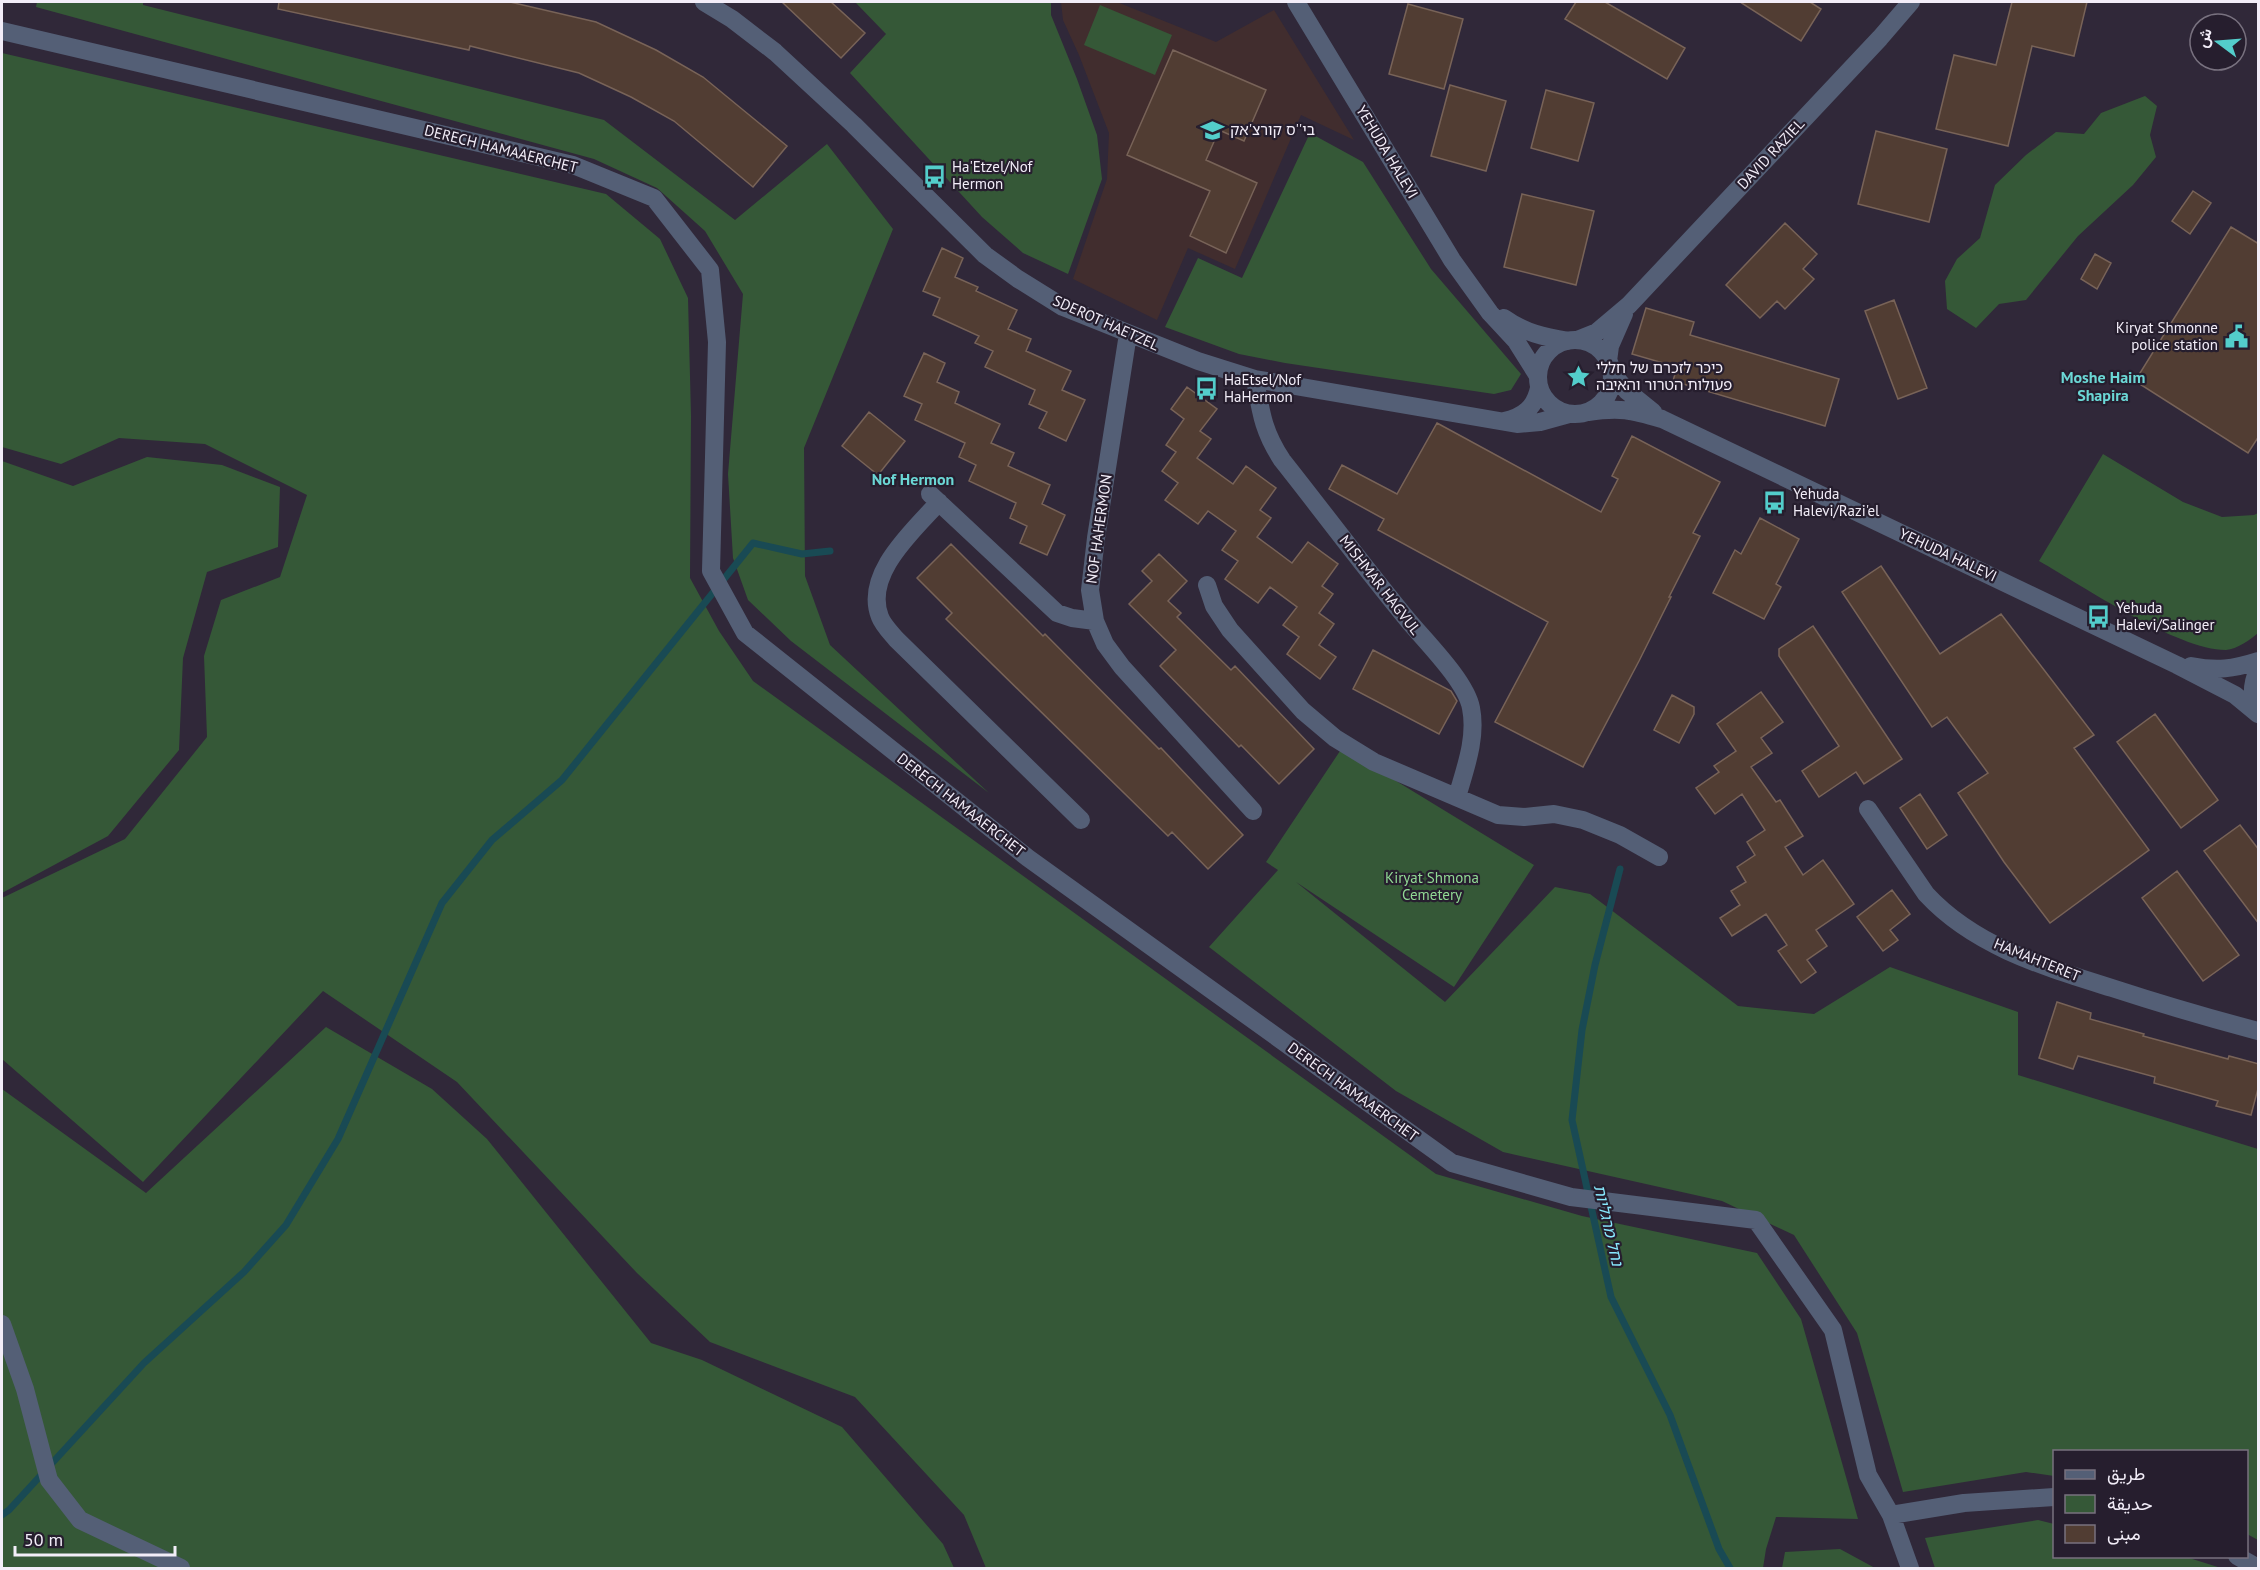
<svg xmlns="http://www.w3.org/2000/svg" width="2260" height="1570" font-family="'PT Sans',Vazirmatn,'Noto Sans Hebrew',sans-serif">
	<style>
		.education { fill: #412d2e }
		.green { fill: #355837 }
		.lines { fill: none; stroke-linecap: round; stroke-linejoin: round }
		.stream { stroke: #194a54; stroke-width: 7 }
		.building { fill: #513d33; stroke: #786358; stroke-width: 1.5 }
		.minor { stroke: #545f76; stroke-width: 18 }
		.labels { text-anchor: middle; stroke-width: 4.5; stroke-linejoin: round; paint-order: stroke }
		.poi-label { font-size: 15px; fill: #f2edf8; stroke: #261e2e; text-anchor: start }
		.street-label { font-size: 15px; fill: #f2edf8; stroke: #261e2e }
		.park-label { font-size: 15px; fill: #91d994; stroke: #261e2e }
		.neighbourhood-label { font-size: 16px; font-weight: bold; fill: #6bd7d5; stroke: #261e2e }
		.water-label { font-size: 16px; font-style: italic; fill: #89eaff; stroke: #261e2e }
	</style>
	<rect width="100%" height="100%" fill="#302839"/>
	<path class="education" d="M1061 2H1117L1216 42 1274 10 1354 140 1301 115 1235 269 1188 248 1157 320 1073 279 1107 179 1109 133 1079 55 1063 20Z"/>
	<path class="green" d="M37 2H143V5L604 120 735 220 827 144 893 229 804 448 805 576 830 645 989 793 791 641 748 600 733 558 728 474 743 294 705 231 657 188 594 159 36 7Z
		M855 2H1051V15L1077 79 1097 135 1102 179 1068 274 1023 253 982 217 850 73 886 34Z
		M1100 5 1172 35 1155 75 1084 45Z
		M2 53 606 194 660 239 688 298 691 416 690 578 719 631 753 681 1436 1174 1582 1216 1757 1253 1801 1319 1858 1519 1776 1517 1766 1549 1763 1568H986L964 1515 855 1397 710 1342 637 1273 457 1082 323 991 143 1182 2 1059V898L125 839 207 737 204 656 221 600 280 577 307 495 205 444 119 438 61 464 2 447Z
		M2145 96 2157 106 2150 135 2156 157 2133 185 2078 236 2026 300 1999 304 1976 328 1947 309 1945 281 1957 259 1980 238 1995 185 2026 155 2056 132 2084 134 2101 113Z
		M1310 133 1363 162 1431 269 1521 374 1511 390 1494 394 1285 363 1239 354 1165 327 1198 258 1242 278Z
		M2103 454 2183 502 2222 517 2254 515 2258 513V633C2250 640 2237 649 2226 650 2177 650 2083 586 2039 561Z
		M147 457 222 465 280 487 278 547 207 572 183 658 179 750 108 836 2 893V461L73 486Z
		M1342 748 1534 865 1454 987 1296 882 1445 1002 1555 887 1590 894 1738 1006 1814 1014 1890 967 2018 1012V1075L2258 1149V1540L2247 1534 2246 1452H2054V1476L2026 1472 1903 1492 1857 1333 1794 1235 1722 1201 1503 1152 1396 1091 1209 947 1278 870 1266 862Z
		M326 1027 432 1089 487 1139 651 1343 702 1360 842 1427 943 1544 954 1568H2V1089L146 1193Z
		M2038 1520 2054 1524V1556L2186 1557 2221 1568H1935L1925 1538Z
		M1840 1549 1875 1568H1782L1785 1552Z"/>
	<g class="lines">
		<path class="stream" d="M1620 869 1595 965 1582 1030 1572 1120 1611 1297 1670 1415 1719 1549 1730 1568
			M2 1515 9 1510 144 1363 244 1272 286 1225 338 1139 442 903 492 840 562 780 753 543 802 554 830 551"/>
	</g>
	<path class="building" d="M279 2H510L596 22 656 50 703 77 787 146 753 187 674 121 631 97 579 73 470 46 469 50 278 9Z
		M782 2H831L865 33 841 58Z
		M1576 2H1605L1685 48 1667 79 1565 19Z
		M1740 2H1810L1821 9 1801 41Z
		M2012 2H2087L2074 56 2032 46 2008 146 1936 129 1954 55 1996 65Z
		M1408 4 1463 19 1444 89 1389 74Z
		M1173 50 1266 90 1244 141 1219 130 1206 160 1257 183 1226 253 1190 236 1210 191 1127 155Z
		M1450 85 1506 101 1486 171 1431 156Z
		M1546 90 1594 103 1578 161 1531 148Z
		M1876 131 1947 149 1929 222 1858 204Z
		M2193 191 2211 203 2190 234 2172 221Z
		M1522 194 1594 211 1576 285 1504 267Z
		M1785 223 1817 254 1803 269 1814 279 1785 309 1777 301 1760 318 1726 285Z
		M2231 227 2259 244V436L2248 453 2135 381Z
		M942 248 963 258 955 277 978 287 976 291 1017 310 1008 329 1031 339 1026 351 1071 371 1062 390 1085 400 1066 441 1039 428 1047 412 1029 404 1035 390 985 367 993 351 975 343 979 336 933 315 940 298 923 291Z
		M2095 254 2111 263 2097 289 2081 279Z
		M1894 300 1927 388 1898 399 1865 311Z
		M1646 308 1694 322 1690 335 1839 379 1825 426 1673 381 1677 367 1632 354Z
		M924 353 945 363 937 382 959 392 955 403 1000 424 991 443 1014 453 1008 466 1050 485 1042 504 1065 515 1047 555 1020 543 1027 526 1010 518 1016 503 969 481 976 465 959 457 965 443 915 420 922 404 904 396Z
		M1187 387 1217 409 1200 431 1211 439 1197 458 1233 484 1246 466 1276 488 1260 510 1271 518 1257 537 1292 563 1308 542 1338 564 1322 586 1333 594 1319 613 1334 624 1319 645 1336 657 1320 679 1287 654 1299 637 1283 625 1297 607 1270 587 1258 603 1225 579 1238 561 1222 550 1236 531 1208 511 1198 524 1165 500 1178 483 1162 471 1176 452 1166 445 1184 419 1171 409Z
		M869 412 905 441 878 475 842 446Z
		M1437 423 1601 512 1618 479 1612 476 1632 436 1720 482 1693 533 1700 536 1669 597H1671L1639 661 1583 767 1495 722 1548 622 1378 530 1384 519 1329 489 1342 465 1397 494Z
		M1760 518 1799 539 1776 584 1781 587 1764 619 1713 593 1735 550 1741 554Z
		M951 544 1043 636 1045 634 1159 749 1161 748 1243 835 1208 869 1172 832 1168 836 946 619 952 613 917 578Z
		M1159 554 1187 581 1168 601 1181 613 1177 617 1231 670 1235 666 1314 749 1279 784 1241 745 1239 747 1160 666 1176 650 1129 604 1152 581 1142 571Z
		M1881 566 1940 654 2001 614 2094 735 2074 748 2149 850 2050 923 2004 862 1958 793 1988 773 1947 717 1932 727 1842 592Z
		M1813 626 1902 759 1864 784 1856 772 1819 797 1802 771 1839 746 1779 656V649Z
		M1373 650 1451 691 1457 701 1439 734 1353 689Z
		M1761 692 1783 722 1761 738 1772 753 1751 767 1776 802 1780 800 1803 836 1785 847 1803 875 1823 860 1854 904 1816 930 1827 946 1807 960 1816 972 1801 983 1778 951 1787 945 1766 914 1732 936 1720 918 1740 905 1731 891 1746 882 1737 867 1755 855 1747 842 1765 830 1742 794 1715 814 1696 788 1719 772 1714 766 1736 751 1717 724Z
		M1672 695 1694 707V714L1679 743 1654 730Z
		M2155 714 2218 800 2181 828 2117 742Z
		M1920 794 1947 835 1927 849 1900 808Z
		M2240 825 2259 850V924L2204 851Z
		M2177 871 2239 955 2203 981 2142 898Z
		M1892 890 1910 914 1890 930 1898 940 1883 951 1857 917Z
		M2057 1002 2091 1013 2090 1019 2144 1034 2143 1036 2228 1059 2229 1056 2259 1064V1085L2251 1115 2216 1106 2218 1101 2154 1083 2155 1077 2078 1056 2073 1069 2039 1058Z"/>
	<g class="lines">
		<path class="minor" d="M704 2 732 19 775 52 854 125 985 255 1018 279 1063 307 1198 361 1255 379 1517 424 1540 422 1569 414
			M1296 2 1452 260 1490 313 1516 341 1538 376
			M2 31 573 165 654 198 710 270 717 342 711 571 745 633 1028 858 1452 1163 1571 1197 1756 1220 1833 1330 1868 1475 1891 1515 1964 1503 2054 1497
			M1504 318C1525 333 1544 337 1568 341
			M1128 334 1096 538 1090 590 1095 621 1105 644 1122 667 1253 811
			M1577 340 1597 332 1629 305 1880 38 1911 2
			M1538 377a37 37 0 1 1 74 0a37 37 0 1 1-74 0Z
			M1608 361 1610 346 1624 314
			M1612 373 1627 391 1653 412
			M1255 379C1261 413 1263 431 1282 460 1324 513 1364 567 1407 619 1425 641 1466 681 1471 708 1477 738 1465 769 1457 797
			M1588 412C1620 407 1631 410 1662 419L2177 665 2235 695 2258 714
			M1504 421C1524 417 1535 407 1539 388
			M930 494 1057 613 1072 618 1095 621
			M939 502C914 530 863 574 880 617 883 625 891 633 896 639L1081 820
			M1207 585 1214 606 1230 630 1303 711 1335 738 1374 762 1498 815 1524 817 1554 814 1583 820 1620 835 1659 857
			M2191 666C2217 671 2233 669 2258 661
			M2258 670C2251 685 2251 699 2258 714
			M1868 809 1926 894C1975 947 2045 967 2112 988 2161 1004 2209 1018 2258 1031
			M2 1324 25 1389 49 1480 80 1520 181 1568
			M1891 1515 1910 1568
			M2237 1556 2258 1568"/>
	</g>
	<defs>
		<symbol id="school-bare" viewBox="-9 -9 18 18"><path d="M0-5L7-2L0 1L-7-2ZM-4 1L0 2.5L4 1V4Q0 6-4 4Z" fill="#53cdcb" stroke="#261e2e" stroke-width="2.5" paint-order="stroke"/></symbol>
		<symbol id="bus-bare" viewBox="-9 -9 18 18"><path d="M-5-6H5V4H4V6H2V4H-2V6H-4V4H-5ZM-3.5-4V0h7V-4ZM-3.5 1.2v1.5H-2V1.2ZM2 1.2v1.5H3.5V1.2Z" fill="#53cdcb" stroke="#261e2e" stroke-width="2.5" paint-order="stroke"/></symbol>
		<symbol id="civic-bare" viewBox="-9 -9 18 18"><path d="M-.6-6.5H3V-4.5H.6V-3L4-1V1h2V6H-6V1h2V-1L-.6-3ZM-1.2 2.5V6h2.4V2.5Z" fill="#53cdcb" stroke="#261e2e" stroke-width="2.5" paint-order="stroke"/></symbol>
		<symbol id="sight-bare" viewBox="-9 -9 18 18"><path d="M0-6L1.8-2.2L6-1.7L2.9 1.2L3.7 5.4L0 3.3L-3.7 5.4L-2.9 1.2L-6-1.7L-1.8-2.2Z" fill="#53cdcb" stroke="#261e2e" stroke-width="2.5" paint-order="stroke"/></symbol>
	</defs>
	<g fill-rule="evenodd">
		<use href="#school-bare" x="1196" y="114" width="33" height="33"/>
		<use href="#bus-bare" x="918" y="160" width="33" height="33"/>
		<use href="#civic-bare" x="2220" y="320" width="33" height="33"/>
		<use href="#sight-bare" x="1562" y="360" width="33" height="33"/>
		<use href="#bus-bare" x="1190" y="372" width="33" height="33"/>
		<use href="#bus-bare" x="1758" y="486" width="33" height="33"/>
		<use href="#bus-bare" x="2082" y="600" width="33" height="33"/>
	</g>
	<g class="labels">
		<g class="poi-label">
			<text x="1230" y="135">בי''ס קורצ'אק</text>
			<text x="952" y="172">Ha'Etzel/Nof<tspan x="952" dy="17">Hermon</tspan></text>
			<text x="2218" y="333" text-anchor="end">Kiryat Shmonne<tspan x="2218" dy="17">police station</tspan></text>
			<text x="1596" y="373">כיכר לזכרם של חללי<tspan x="1596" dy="17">פעולות הטרור והאיבה</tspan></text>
			<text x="1224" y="385">HaEtsel/Nof<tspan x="1224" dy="17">HaHermon</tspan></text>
			<text x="1793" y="499">Yehuda<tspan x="1793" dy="17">Halevi/Razi'el</tspan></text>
			<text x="2116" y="613">Yehuda<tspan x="2116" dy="17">Halevi/Salinger</tspan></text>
		</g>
		<g class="street-label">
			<text transform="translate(501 149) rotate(14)" y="5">DERECH HAMAAERCHET</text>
			<text transform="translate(1387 152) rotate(59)" y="5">YEHUDA HALEVI</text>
			<text transform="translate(1771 154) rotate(-47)" y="5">DAVID RAZIEL</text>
			<text transform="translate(1106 323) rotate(24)" y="5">SDEROT HAETZEL</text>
			<text transform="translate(1099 529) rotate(-82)" y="5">NOF HAHERMON</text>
			<text transform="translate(1948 555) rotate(25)" y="5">YEHUDA HALEVI</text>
			<text transform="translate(1380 585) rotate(52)" y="5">MISHMAR HAGVUL</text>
			<text transform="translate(961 805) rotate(38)" y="5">DERECH HAMAAERCHET</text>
			<text transform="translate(2037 960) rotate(22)" y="5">HAMAHTERET</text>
			<text transform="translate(1353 1092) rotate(36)" y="5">DERECH HAMAAERCHET</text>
		</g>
		<g class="park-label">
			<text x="1432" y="883">Kiryat Shmona<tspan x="1432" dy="17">Cemetery</tspan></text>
		</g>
		<g class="neighbourhood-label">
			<text x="2103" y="383">Moshe Haim<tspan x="2103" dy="18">Shapira</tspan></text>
			<text x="913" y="485">Nof Hermon</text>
		</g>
		<g class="water-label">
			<text transform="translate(1609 1225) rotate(77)" y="6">נחל מרגליות</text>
		</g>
	</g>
	<rect width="2260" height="1570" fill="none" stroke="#f2edf8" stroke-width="6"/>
	<rect x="2053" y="1450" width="195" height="108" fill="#261e2e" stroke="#78717f" stroke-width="1.5"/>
	<rect x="2065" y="1470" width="30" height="9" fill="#545f76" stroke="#78717f" stroke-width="1.5"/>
	<text x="2107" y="1480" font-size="18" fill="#f2edf8">طريق</text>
	<rect x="2065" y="1495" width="30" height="18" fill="#355837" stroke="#78717f" stroke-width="1.5"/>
	<text x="2107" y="1510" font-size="18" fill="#f2edf8">حديقة</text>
	<rect x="2065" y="1525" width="30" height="18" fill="#513d33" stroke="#78717f" stroke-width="1.5"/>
	<text x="2107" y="1540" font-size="18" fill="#f2edf8">مبنى</text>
	<g transform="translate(2218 42) rotate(286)"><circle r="28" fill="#261e2e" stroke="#78717f" stroke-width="1.5"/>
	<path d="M0-4.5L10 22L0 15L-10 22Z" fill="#53cdcb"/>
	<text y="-9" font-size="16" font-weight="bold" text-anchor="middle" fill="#f2edf8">ش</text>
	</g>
	<path d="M15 1546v9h160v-9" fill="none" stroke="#f2edf8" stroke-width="3"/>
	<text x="24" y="1546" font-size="18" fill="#f2edf8" stroke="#261e2e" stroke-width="4.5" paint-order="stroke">50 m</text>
</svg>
